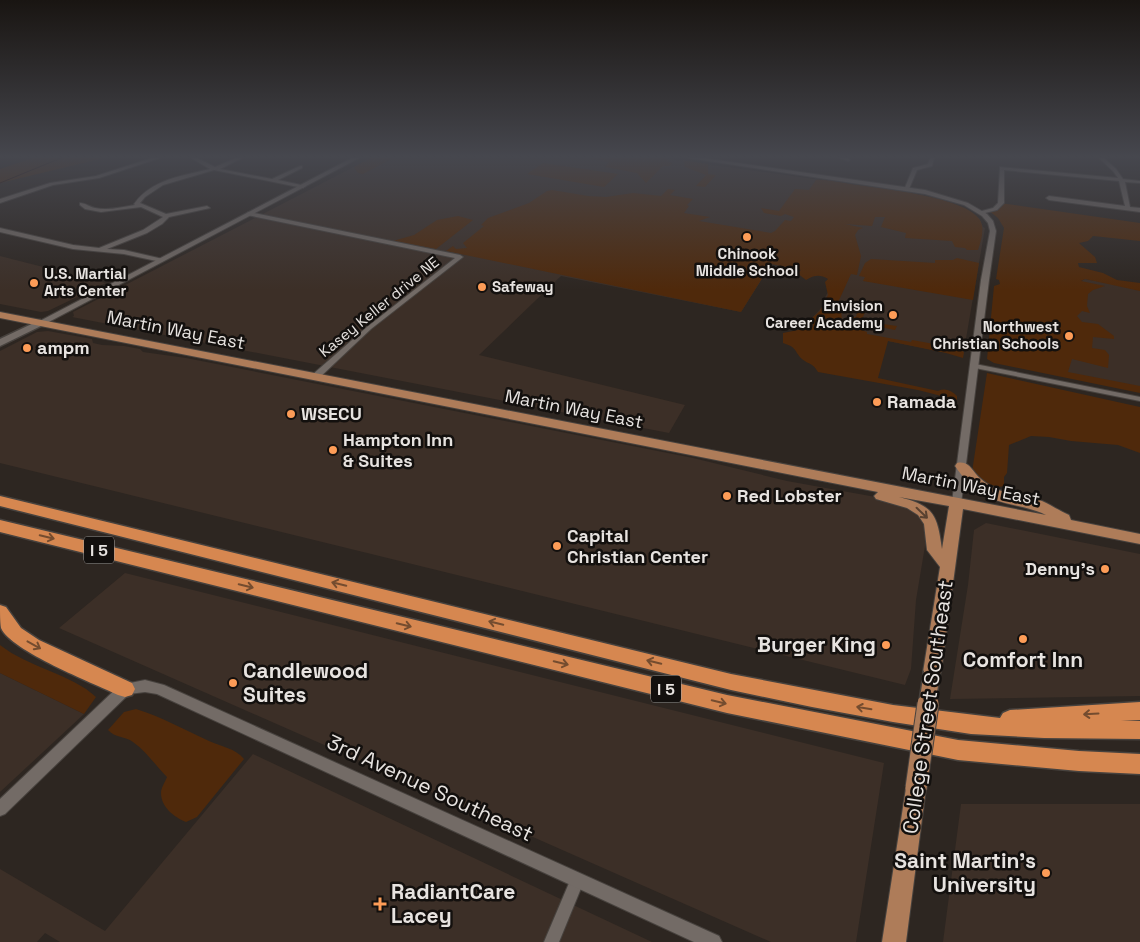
<svg xmlns="http://www.w3.org/2000/svg" width="1140" height="942" font-family="'Space Grotesk',sans-serif">
	<style>
		.built { fill: #3c2f27 }
		.green { fill: #4f290b }
		.lines { fill: none; stroke-linecap: round; stroke-linejoin: round }
		.stream { stroke: #1d0400; stroke-width: 1 }
		.minor-casing { stroke: #47423e; stroke-width: 2 }
		.tertiary-casing { stroke: #47423e; stroke-width: 2 }
		.secondary-casing { stroke: #47423e; stroke-width: 3 }
		.primary-casing { stroke: #47423e; stroke-width: 2 }
		.motorway-casing { stroke: #47423e; stroke-width: 3 }
		.minor { fill: #736b66; fill-rule: evenodd }
		.tertiary { fill: #736b66; fill-rule: evenodd }
		.secondary { fill: #736b66; fill-rule: evenodd }
		.primary { fill: #ae7c59; fill-rule: evenodd }
		.motorway { fill: #d68750; fill-rule: evenodd }
		.primary-bridge-far1-casing { stroke: #47423e; stroke-width: 19; stroke-linecap: butt }
		.primary-bridge-casing { stroke: #47423e; stroke-width: 23; stroke-linecap: butt }
		.primary-bridge-far1 { stroke: #ae7c59; stroke-width: 16 }
		.primary-bridge { stroke: #ae7c59; stroke-width: 21 }
		.oneway { stroke: #594130 }
		.oneway2 { stroke: #744c2f }
		.poi-dot { fill: #fd9c57; stroke: #13100e; stroke-width: 2 }
		.labels { text-anchor: middle; stroke-width: 5; stroke-linejoin: round; paint-order: stroke }
		.far-poi-label { font-size: 15px; font-weight: bold; fill: #e7e3e0; stroke: #13100e; text-anchor: start }
		.far-street-label { font-size: 15px; fill: #e7e3e0; stroke: #13100e }
		.shield { fill: #13100e; stroke: #a7a4a1; stroke-width: 1 }
		.shield-label { font-size: 16px; font-weight: bold; fill: #e7e3e0 }
		.street-label { font-size: 18px; fill: #e7e3e0; stroke: #13100e }
		.poi-label { font-size: 18px; font-weight: bold; fill: #e7e3e0; stroke: #13100e; text-anchor: start }
		.near-poi-label { font-size: 21px; font-weight: bold; fill: #e7e3e0; stroke: #13100e; text-anchor: end }
		.near-street-label { font-size: 21px; fill: #e7e3e0; stroke: #13100e }
	</style>
	<rect width="100%" height="100%" fill="#2d2621"/>
	<path class="built" d="M371 158H663L906 192 952 204 979 218 983 227 985 228 963 356 848 333 812 318 823 306V301L839 272 774 260 741 312 561 276 479 355 685 405 669 433 72 317 74 316 73 312Z
		M0 256 106 283 48 311 41 312 0 304Z
		M1085 279 1140 289V391L991 360 1062 291Z
		M48 331 92 339 93 343 102 345 124 346 140 349 143 352 186 358 693 458 787 481 898 501 911 507 924 519 927 534 916 600 911 669 905 685 0 463V351L37 332Z
		M986 523 1140 554V696L950 699 968 585 974 530Z
		M125 573 884 763 856 942H771L59 628Z
		M0 673 84 714 0 792Z
		M253 754 652 942H60L45 933 37 942H0V869L105 931Z
		M961 804H1140V942H943Z"/>
	<path class="green" d="M32 158H104L0 183V169Z
		M370 158H393L363 174 358 173 354 167Z
		M585 158H663L670 159 668 162 673 163 669 166H663L646 183 637 173 605 167 609 162Z
		M683 160 708 164V174L716 175 705 187 696 186 706 175 685 167Z
		M543 163 618 174 604 187 527 174Z
		M816 180C829 179 845 184 858 185 884 189 966 197 980 220 985 229 981 241 978 250H967L965 248 955 247 952 241 905 238 906 233 881 227 885 217H875L872 226 845 224 863 228 858 230 855 235 861 256 857 275 851 274 835 309 841 310 842 321 851 326 867 332V334L911 342 912 340 934 344 945 342 964 352 963 358 946 353 888 341 878 378 938 391C945 388 951 390 957 396V400L918 390 818 372C812 362 809 365 802 359 793 350 798 348 783 343V333L813 327 812 318 820 311 828 295 825 282 828 279C820 274 814 275 806 280L797 273 801 270 771 264 741 312 446 251 453 246 456 249 467 248 463 243 484 226 481 225 488 218 529 203 547 191 552 190 588 196 606 197 633 193 661 196 668 189 675 190 670 195 693 199 687 205 689 206 684 213 710 217 699 221 771 233 775 231 785 220 791 221 794 217 785 214 781 216 764 213 761 208 779 211 795 189 809 190Z
		M1000 203 1140 223V241L1093 236 1088 241 1079 243 1095 257 1097 263H1078L1079 267 1103 273 1117 280 1140 283V291L1085 279 1081 281 1105 286 1093 290 1088 294 1087 306 1090 313 1082 311 1077 316 1082 322 1098 324 1114 336V339L1093 337 1092 348 1105 350 1109 355 1108 368 1072 359 1068 372 1140 386V393L994 363 987 359 994 286 1000 284 999 280 996 279 1004 228 998 218 988 210 995 209Z
		M458 216 473 220 436 249 393 241 414 235 437 220Z
		M957 258 979 263 973 300 863 281 865 277 859 276 865 263 871 259 935 263V260H953Z
		M858 308 866 310 861 321 897 326 895 330 870 325 868 328 856 324 849 317H856Z
		M987 373 1140 407V453L1118 445 1071 441 1049 437 1031 436 1009 445 1007 473 1004 477V486L999 487 980 482 972 472Z
		M0 645C29 668 72 674 96 697L84 714 0 673Z
		M136 709C162 717 185 730 209 741 222 747 235 748 244 759L197 817 186 822C174 817 161 807 161 793 161 788 165 782 167 777 155 765 147 752 133 742 125 736 115 738 108 730L124 712Z"/>
	<g class="lines">
		<path class="stream" d="M0 183 61 158"/>
		<defs>
			<path id="minor" d="M152 158H160L99 178 53 185 0 203V199L50 183 96 176Z
				M191 158H197L215 167 236 158H242L220 169 272 179 300 166H302V168L278 180 306 186 303 188 214 170 163 185 145 197 140 203 166 214 207 206 210 208 169 217 162 224 147 233 107 249 124 250 163 259V261L161 262 124 254 73 249 0 232V228L73 245 99 248 143 230 163 217 141 207 101 212 85 209 80 205V203C86 203 89 207 95 208 108 211 122 207 135 205L134 204C152 179 182 176 210 169Z
				M839 158H847L850 160 848 161Z
				M930 158H934L932 166 917 170 909 189 904 190 913 168 928 164Z
				M1099 158H1104L1116 169 1123 179 1140 181V183L1125 182 1130 207 1140 208V212L1049 200 1046 198 1049 196 1125 206 1119 181 1004 170V203L997 210 981 214 978 212 993 208 998 203 1000 167 1118 178 1113 171Z
				M249 212 460 255 463 257 371 329 318 379H312L311 377 312 375 367 327 455 258 247 215V213Z
				M972 364H975L1140 397V401L975 368 971 366Z
				M577 874 582 876 584 881 559 942H544L572 876Z"/>
			<path id="tertiary" d="M352 158H359L43 325H40L36 323Z
				M688 158H703L925 190 968 203 987 214 993 221 996 231 989 280 961 504H953L952 502 981 280 990 231 988 223 982 216 964 205 925 194Z
				M145 680 164 685 719 936 722 942H694L157 694 145 692 129 694 5 814 0 816V799L120 685Z"/>
			<path id="secondary" d="M40 320 43 321V325L0 346V339Z"/>
			<path id="primary" d="M0 312 1046 515C1026 505 1002 505 986 496 973 489 963 478 955 466L957 463C970 460 972 472 981 479 1001 496 1018 493 1042 501 1051 505 1060 511 1069 515L1071 520 1140 534V544L963 509 941 672 938 677 932 679 926 677 923 672 940 567 927 550 924 524 918 515 907 508 876 499 874 496 878 492 0 318ZM899 497 949 506 942 549C937 514 934 506 899 497Z
				M916 779 923 781 926 788 906 942H882L906 788 909 781Z"/>
			<path id="motorway" d="M0 496 731 674 893 705 1000 718 1003 713 1010 710 1140 702V720L1121 721H1140V739L1044 738 971 734 893 722 812 707 731 690 0 506Z
				M0 520 727 695 958 740 1079 751 1140 754V774L1079 771 958 760 727 713 0 532Z
				M0 605 6 607 21 628 39 640 132 683 135 689 132 695 125 697 118 695C93 683 11 651 1 628 0 622 0 612 0 605Z"/>
		</defs>
		<use href="#minor" class="minor-casing"/>
		<use href="#tertiary" class="tertiary-casing"/>
		<use href="#secondary" class="secondary-casing"/>
		<use href="#primary" class="primary-casing"/>
		<use href="#motorway" class="motorway-casing"/>
		<use href="#minor" class="minor"/>
		<use href="#tertiary" class="tertiary"/>
		<use href="#secondary" class="secondary"/>
		<use href="#primary" class="primary"/>
		<use href="#motorway" class="motorway"/>
		<defs>
			<path id="primary-bridge-far1" d="M927 705 932 672"/>
			<path id="primary-bridge" d="M916 788 928 704"/>
		</defs>
		<use href="#primary-bridge-far1" class="primary-bridge-far1-casing"/>
		<use href="#primary-bridge" class="primary-bridge-casing"/>
		<use href="#primary-bridge-far1" class="primary-bridge-far1"/>
		<use href="#primary-bridge" class="primary-bridge"/>
	</g>
	<defs><path id="oneway-shaft" d="M-6 0H5M1.5-3L5.5 0L1.5 3" fill="none" stroke-width="1.6" stroke-linecap="round" stroke-linejoin="round" transform="scale(1.25)"/></defs>
	<use class="oneway" href="#oneway-shaft" transform="translate(922 513) rotate(44)"/>
	<g class="oneway2">
		<use href="#oneway-shaft" transform="translate(47 537) rotate(14)"/>
		<use href="#oneway-shaft" transform="translate(339 584) rotate(-166)"/>
		<use href="#oneway-shaft" transform="translate(246 586) rotate(14)"/>
		<use href="#oneway-shaft" transform="translate(496 623) rotate(-166)"/>
		<use href="#oneway-shaft" transform="translate(404 625) rotate(14)"/>
		<use href="#oneway-shaft" transform="translate(34 645) rotate(29)"/>
		<use href="#oneway-shaft" transform="translate(654 662) rotate(-166)"/>
		<use href="#oneway-shaft" transform="translate(561 663) rotate(14)"/>
		<use href="#oneway-shaft" transform="translate(719 702) rotate(14)"/>
		<use href="#oneway-shaft" transform="translate(864 708) rotate(-171)"/>
		<use href="#oneway-shaft" transform="translate(1091 714) rotate(177)"/>
	</g>
	<linearGradient id="sky" x2="0" y2="1"><stop stop-color="#191512"/><stop offset="0.54" stop-color="#46474e"/><stop offset="1" stop-color="#46474e" stop-opacity="0"/></linearGradient>
	<rect width="1140" height="290" fill="url(#sky)"/>
	<g class="poi-dot">
		<circle cx="747" cy="237" r="5"/>
		<circle cx="34" cy="283" r="5"/>
		<circle cx="482" cy="287" r="5"/>
		<circle cx="893" cy="315" r="5"/>
		<circle cx="1069" cy="336" r="5"/>
		<circle cx="27" cy="348" r="5"/>
		<circle cx="877" cy="402" r="5"/>
		<circle cx="291" cy="414" r="5"/>
		<circle cx="333" cy="450" r="5"/>
		<circle cx="727" cy="496" r="5"/>
		<circle cx="557" cy="546" r="5"/>
		<circle cx="1105" cy="569" r="5"/>
		<circle cx="1023" cy="639" r="5"/>
		<circle cx="886" cy="645" r="5"/>
		<circle cx="233" cy="683" r="5"/>
		<circle cx="1046" cy="873" r="5"/>
		<path d="M377.5 896.5h5v5h5v5h-5v5h-5v-5h-5v-5h5z"/>
	</g>
	<g class="labels">
		<g class="far-poi-label">
			<text x="747" y="259" text-anchor="middle">Chinook<tspan x="747" dy="17">Middle School</tspan></text>
			<text x="44" y="279">U.S. Martial<tspan x="44" dy="17">Arts Center</tspan></text>
			<text x="492" y="292">Safeway</text>
			<text x="883" y="311" text-anchor="end">Envision<tspan x="883" dy="17">Career Academy</tspan></text>
			<text x="1059" y="332" text-anchor="end">Northwest<tspan x="1059" dy="17">Christian Schools</tspan></text>
		</g>
		<g class="far-street-label">
			<text transform="translate(379 307) rotate(-39)" y="5">Kasey Keller drive NE</text>
		</g>
		<g class="shield">
			<rect x="84" y="536.5" width="30" height="27" rx="4"/>
			<rect x="651" y="675.5" width="30" height="27" rx="4"/>
		</g>
		<g class="shield-label">
			<text x="99" y="556">I 5</text>
			<text x="666" y="695">I 5</text>
		</g>
		<g class="street-label">
			<text transform="translate(176 330) rotate(11)" y="6">Martin Way East</text>
			<text transform="translate(574 409) rotate(11)" y="6">Martin Way East</text>
			<text transform="translate(971 486) rotate(11)" y="6">Martin Way East</text>
		</g>
		<g class="poi-label">
			<text x="37" y="354">ampm</text>
			<text x="887" y="408">Ramada</text>
			<text x="301" y="420">WSECU</text>
			<text x="343" y="446">Hampton Inn<tspan x="343" dy="21">&amp; Suites</tspan></text>
			<text x="737" y="502">Red Lobster</text>
			<text x="567" y="542">Capital<tspan x="567" dy="21">Christian Center</tspan></text>
			<text x="1095" y="575" text-anchor="end">Denny's</text>
		</g>
		<g class="near-poi-label">
			<text x="876" y="652">Burger King</text>
			<text x="1023" y="667" text-anchor="middle">Comfort Inn</text>
			<text x="243" y="678" text-anchor="start">Candlewood<tspan x="243" dy="24">Suites</tspan></text>
			<text x="1036" y="868">Saint Martin's<tspan x="1036" dy="24">University</tspan></text>
			<text x="391" y="899" text-anchor="start">RadiantCare<tspan x="391" dy="24">Lacey</tspan></text>
		</g>
		<g class="near-street-label">
			<text transform="translate(928 707) rotate(-82)" y="7">College Street Southeast</text>
			<text transform="translate(430 788) rotate(25)" y="7">3rd Avenue Southeast</text>
		</g>
	</g>
</svg>
